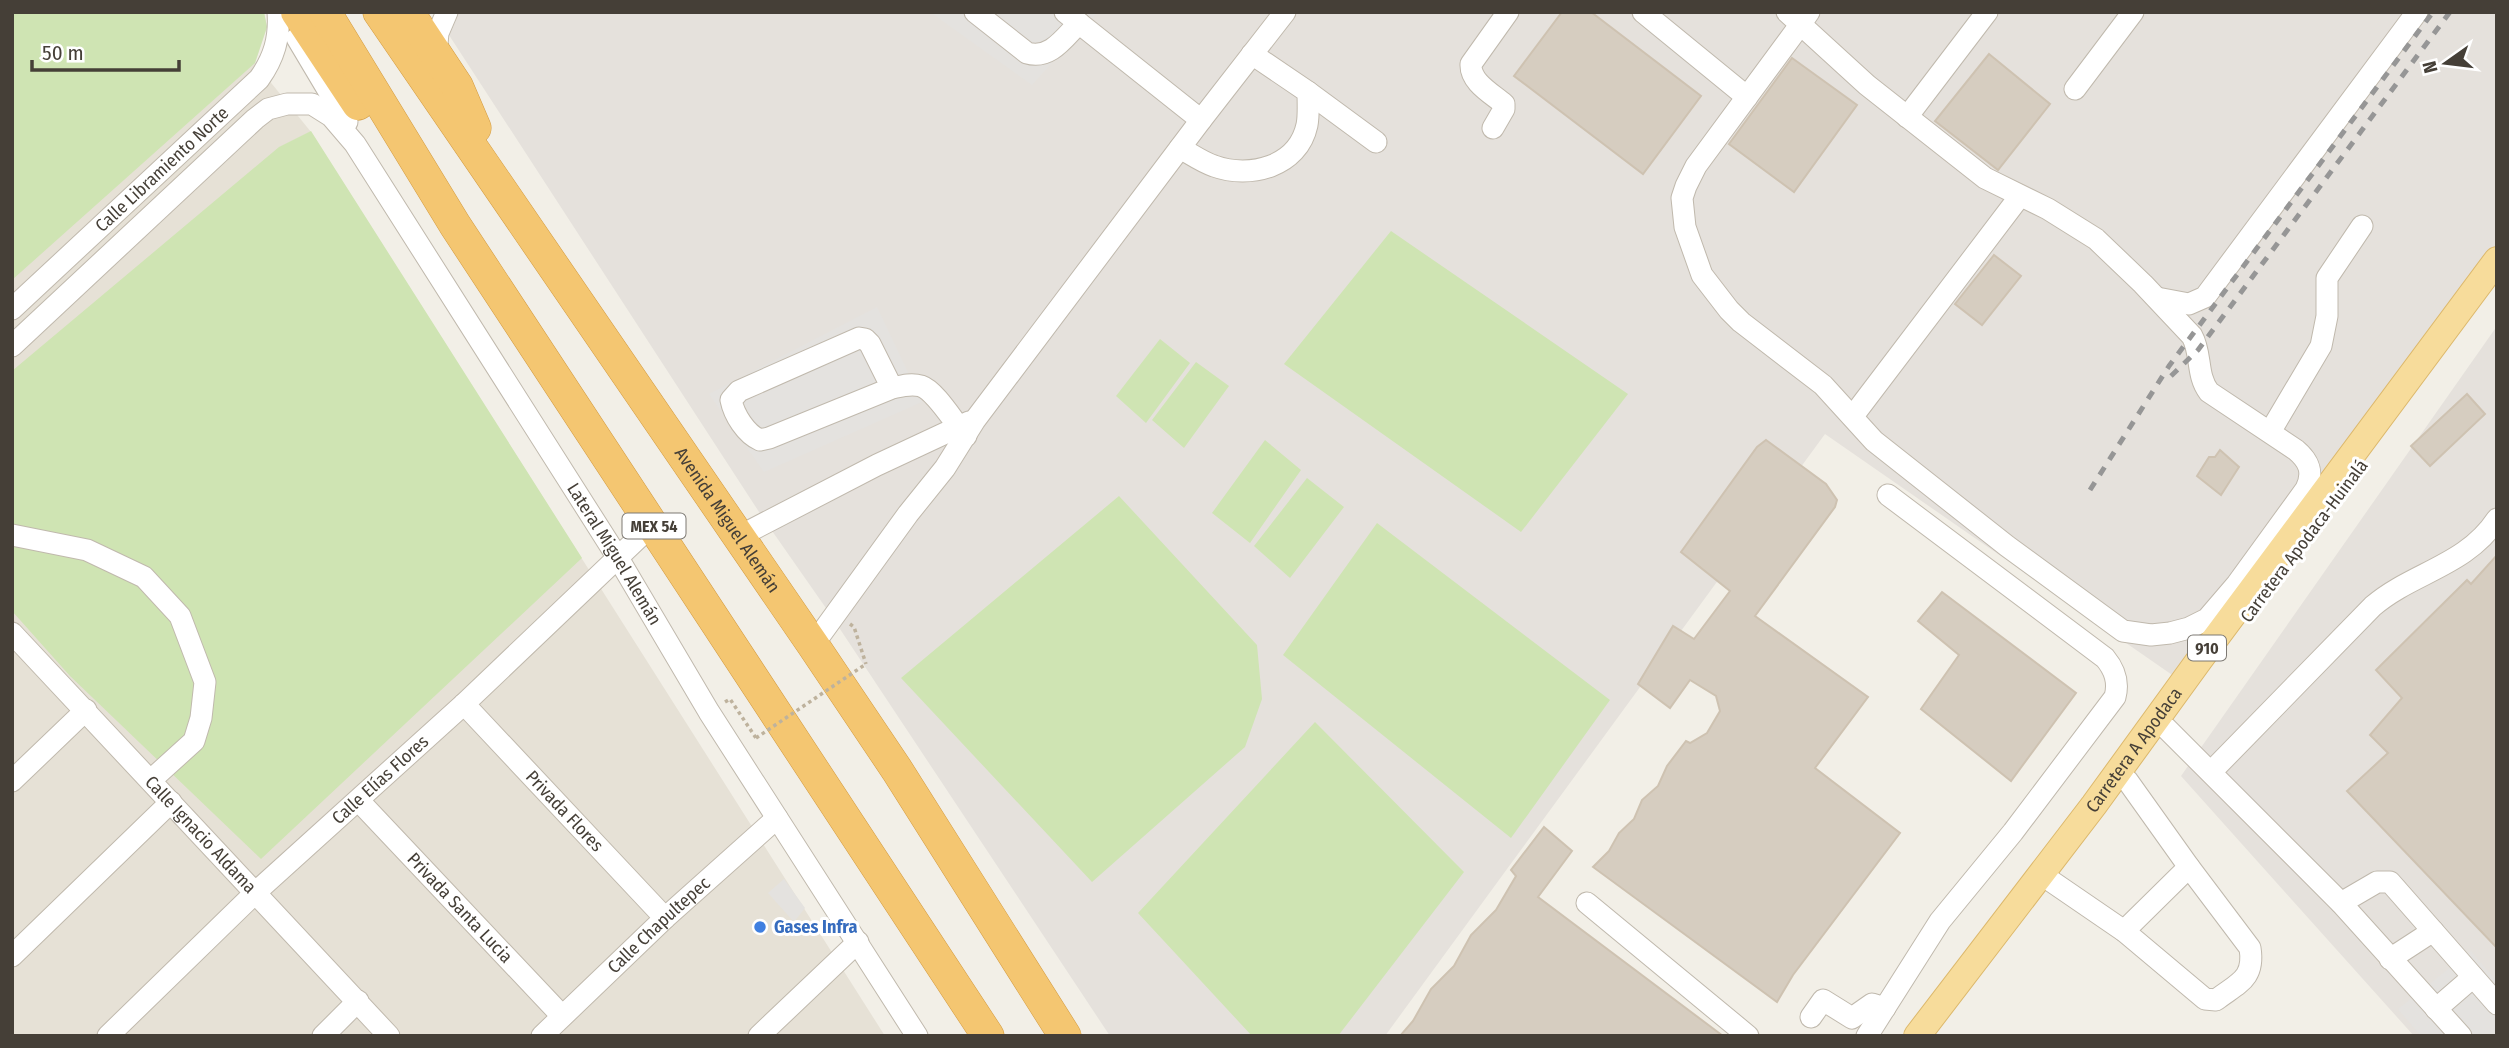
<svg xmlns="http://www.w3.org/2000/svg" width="2509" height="1048" font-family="'Fira Sans Condensed',sans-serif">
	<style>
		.residential { fill: #e6e1d6 }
		.industrial { fill: #e5e1dc }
		.green { fill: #cfe4b3 }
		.parking { fill: #e4e2df }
		.building { fill: #d6cdc0; stroke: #cec2b1; stroke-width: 2 }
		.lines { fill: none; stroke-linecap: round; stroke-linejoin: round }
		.minor-casing { stroke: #c0b9ad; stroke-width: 23 }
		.major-casing { stroke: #dcb86c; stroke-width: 28 }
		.highway-casing { stroke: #d39b41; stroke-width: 33 }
		.path { stroke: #beb29d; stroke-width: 3.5; stroke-dasharray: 3.5 3.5; stroke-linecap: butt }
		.minor { stroke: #fff; stroke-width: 21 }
		.major { stroke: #f7dc9b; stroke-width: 26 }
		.highway { stroke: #f4c671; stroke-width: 32 }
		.rail { stroke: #969696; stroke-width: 5; stroke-dasharray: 9 9; stroke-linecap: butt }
		.path-bridge { stroke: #beb29d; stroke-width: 3.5; stroke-dasharray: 3.5 3.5; stroke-linecap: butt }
		.shop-dot { fill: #3f7fe0; stroke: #fff; stroke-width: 2.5 }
		.labels { text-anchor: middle; stroke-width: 6; stroke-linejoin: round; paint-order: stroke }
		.shield { fill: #fff; stroke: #7d7973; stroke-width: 2 }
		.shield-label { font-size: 16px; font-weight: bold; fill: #453f37 }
		.street-label { font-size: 18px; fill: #453f37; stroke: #fff }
		.shop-label { font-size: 18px; font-weight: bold; fill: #366cbe; stroke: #fff; text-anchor: start }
	</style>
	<rect width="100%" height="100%" fill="#f2efe7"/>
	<path class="residential" d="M12 12H264L267 27 255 63 311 132 885 1036H12Z"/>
	<path class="industrial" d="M434 12H2497V243L2178 679 1825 434 1385 1036H1110L828 611 761 515Z
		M2497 326V1036H2414L2181 776Z"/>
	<path class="green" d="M12 12H264L267 27 255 63 12 280Z
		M311 131 582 558 261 859 70 676 12 611V371L279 147Z
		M1391 231 1628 394 1521 532 1284 364Z
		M1160 339 1190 363 1146 423 1116 396Z
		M1196 362 1229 386 1184 448 1152 420Z
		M1265 440 1301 470 1250 543 1212 513Z
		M1307 478 1344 507 1290 578 1254 546Z
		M1119 496 1257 645 1262 699 1245 747 1092 882 901 678Z
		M1377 523 1610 700 1511 838 1283 655Z
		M1315 722 1464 872 1338 1036H1252L1138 913Z"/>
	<path class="parking" d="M930 12H1098L1032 85Z
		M877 307 922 402 764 472 709 394Z
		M784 879 805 908 794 922 768 893Z
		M2471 951 2497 982V1036H2421L2398 1009Z"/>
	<path class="building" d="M1562 12H1591L1701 96 1643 174 1514 76Z
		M1989 54 2050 104 1998 170 1935 121Z
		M1792 58 1857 105 1794 192 1729 144Z
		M1994 255 2021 276 1982 325 1955 304Z
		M2467 394 2485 414 2430 466 2411 446Z
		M1766 440 1826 484 1837 500 1835 507 1755 616 1868 697 1815 768 1900 833 1793 975 1777 1002 1593 867 1609 851 1619 833 1634 819 1642 800 1658 786 1667 766 1686 741 1690 743 1707 733 1720 711 1716 696 1690 680 1670 708 1638 684 1673 626 1694 639 1730 591 1681 552 1757 447Z
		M2220 450 2239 467 2221 495 2197 476 2209 457H2215Z
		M2497 555V948L2347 791 2388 753 2370 735 2402 698 2376 670 2467 580 2471 584Z
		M1942 592 2076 693 2011 781 1921 709 1959 655 1918 621Z
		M1544 827 1572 851 1538 897 1723 1036H1400L1413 1021 1431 989 1454 966 1471 935 1496 910 1516 876 1511 870Z"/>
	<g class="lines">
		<defs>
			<g id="minor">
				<path d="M975 12 1027 53C1050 60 1064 38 1079 23"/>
				<path d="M1065 12 1201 120"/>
				<path d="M1643 12 1747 97"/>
				<path d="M1787 12 1867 85 1985 178 2048 209 2096 239 2143 284 2192 336C2202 354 2196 375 2209 392L2296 450C2309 461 2314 472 2306 489L2237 584 2207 619 2189 628 2170 633 2151 635 2123 631 2007 546 1874 441 1823 385 1741 322 1729 310 1702 275 1685 227 1682 198 1686 186 1696 166 1800 25 1809 12"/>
				<path d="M297 38 347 122"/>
				<path d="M436 55 438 33 447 12"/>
				<path d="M2075 89 2133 12"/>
				<path d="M1308 92 1376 142"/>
				<path d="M1907 117 1987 12"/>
				<path d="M1493 128 1504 109V104C1491 93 1470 82 1471 64L1508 12"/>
				<path d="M1180 148C1191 154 1202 162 1214 166 1250 179 1298 167 1307 125 1309 115 1308 103 1308 92L1252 54"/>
				<path d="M2157 298 2189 304 2205 297 2417 12"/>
				<path id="s1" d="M12 309 259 79C274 58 280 38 278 12"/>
				<path id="s2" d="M12 346 255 119 268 109 287 104H312L331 116 355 144 618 558 709 712 917 1036"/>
				<path d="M892 388 870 344 865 339 859 338 739 391 731 400C734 415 746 434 760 440L769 438 892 388C901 386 911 383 921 386 936 391 955 424 966 436"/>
				<path d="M1853 416 2020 196"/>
				<path d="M2270 432 2321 346 2327 316V278L2362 226"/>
				<path d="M12 535 87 550 144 577 180 616 205 682 201 718 194 741 151 780"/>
				<path d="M740 536 877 465 969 422"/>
				<path id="s3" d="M12 633 389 1036"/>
				<path d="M813 645 908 514 945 468 975 420 1201 120 1285 12"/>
				<path id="s4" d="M464 704 665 918"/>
				<path d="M2166 728 2341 903 2461 1036"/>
				<path d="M2211 772 2373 606C2413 572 2466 566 2497 519"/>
				<path d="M12 781 86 710"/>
				<path id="s5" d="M359 801 562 1016"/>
				<path d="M2051 881 2124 931 2205 999 2216 1000C2238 983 2255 979 2250 948L2189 867 2127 780"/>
				<path d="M1587 903 1748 1036"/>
				<path d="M2341 903 2377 882H2390L2433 931 2390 959"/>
				<path d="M2124 931 2189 867"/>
				<path d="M2433 931 2497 1004"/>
				<path d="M12 956 171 802"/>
				<path d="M2436 1009 2473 977"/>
				<path d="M1811 1017 1823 1000 1852 1018 1872 1004 1885 1008"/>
				<path id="s6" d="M108 1036 256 892 464 704 653 524"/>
				<path d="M323 1036 358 1001"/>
				<path id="s7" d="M542 1036 665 918 777 818"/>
				<path d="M759 1036 858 942"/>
				<path d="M1867 1036 1940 921 2013 832 2115 697C2119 682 2115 670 2105 658L1888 495"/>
			</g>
			<g id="major">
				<path id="s8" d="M1917 1036 2094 805 2200 659 2497 260"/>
			</g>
			<g id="highway">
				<path d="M297 12 358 104"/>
				<path d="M325 12 455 225 988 1036"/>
				<path id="s9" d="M379 12 813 645 897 770 1065 1036"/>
				<path d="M408 12 457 86 475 128"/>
			</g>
		</defs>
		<use href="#minor" class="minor-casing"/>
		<use href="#major" class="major-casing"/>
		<use href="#highway" class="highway-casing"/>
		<path class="path" d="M850 624 854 627 866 664
			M725 702 730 699 756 738"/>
		<use href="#minor" class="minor"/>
		<use href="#major" class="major"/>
		<use href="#highway" class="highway"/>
		<path class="rail" d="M2171 376 2198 350 2450 12
			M2090 490 2169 366 2433 12"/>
		<path class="path-bridge" d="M756 738 866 664"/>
	</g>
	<circle class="shop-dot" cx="760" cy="927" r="7"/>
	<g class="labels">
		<g class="shield">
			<rect x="622.5" y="513.5" width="63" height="25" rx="5"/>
			<rect x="2188" y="635.5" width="38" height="25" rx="5"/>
		</g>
		<g class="shield-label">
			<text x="654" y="532">MEX 54</text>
			<text x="2207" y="654">910</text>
		</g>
		<g class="street-label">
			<text dy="6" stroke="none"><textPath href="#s1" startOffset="205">Calle Libramiento Norte</textPath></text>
			<text dy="6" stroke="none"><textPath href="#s9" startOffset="616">Avenida Miguel Alemán</textPath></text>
			<text transform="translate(2304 541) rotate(-53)" y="6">Carretera Apodaca-Huinalá</text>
			<text dy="6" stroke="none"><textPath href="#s2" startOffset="938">Lateral Miguel Alemán</textPath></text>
			<text dy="6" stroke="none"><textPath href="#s8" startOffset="359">Carretera A Apodaca</textPath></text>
			<text dy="6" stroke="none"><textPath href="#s6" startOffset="374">Calle Elías Flores</textPath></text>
			<text dy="6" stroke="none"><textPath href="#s4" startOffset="147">Privada Flores</textPath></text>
			<text dy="6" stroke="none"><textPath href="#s3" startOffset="276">Calle Ignacio Aldama</textPath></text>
			<text dy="6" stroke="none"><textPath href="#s5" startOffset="147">Privada Santa Lucia</textPath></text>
			<text dy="6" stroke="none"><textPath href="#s7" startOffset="161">Calle Chapultepec</textPath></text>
		</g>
		<g class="shop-label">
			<text x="774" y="933">Gases Infra</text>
		</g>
	</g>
	<rect width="2509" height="1048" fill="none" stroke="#453f37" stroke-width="28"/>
	<g transform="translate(2446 63) rotate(256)" stroke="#ffffff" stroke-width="5" paint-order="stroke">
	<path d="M0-5L12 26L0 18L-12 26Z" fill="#453f37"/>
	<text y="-10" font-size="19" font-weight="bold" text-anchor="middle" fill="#453f37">N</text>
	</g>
	<path d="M32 60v10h147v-10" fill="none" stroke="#453f37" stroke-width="3.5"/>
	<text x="42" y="60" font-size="21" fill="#453f37" stroke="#ffffff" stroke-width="5" paint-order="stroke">50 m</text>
</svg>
